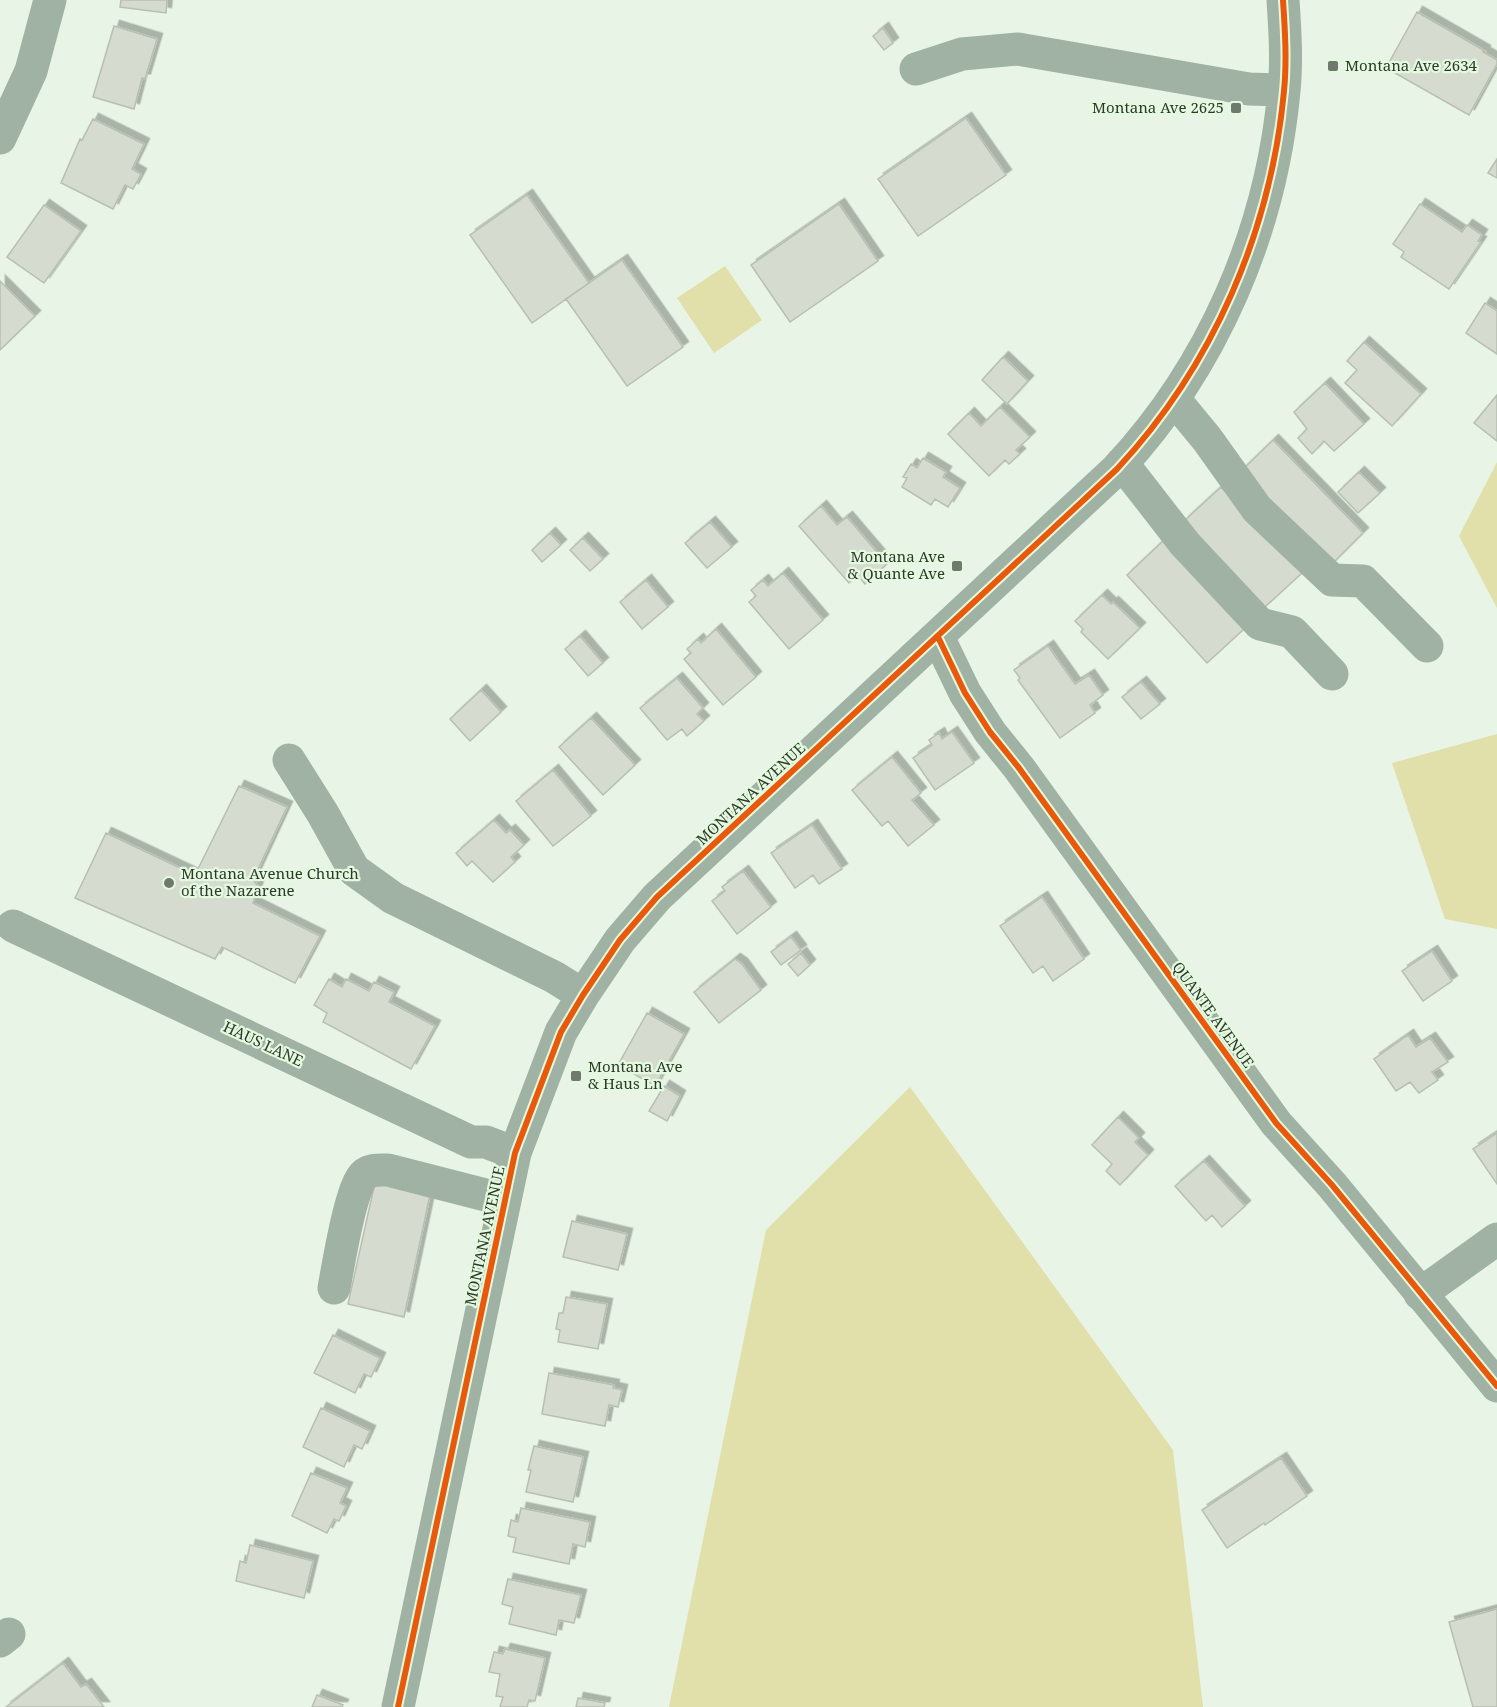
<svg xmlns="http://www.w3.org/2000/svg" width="1497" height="1707" font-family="'Noto Serif',serif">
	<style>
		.green { fill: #e1dfaa }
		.building { fill: #d5dccf; stroke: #b8bfb2; stroke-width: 1.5; filter: url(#shadow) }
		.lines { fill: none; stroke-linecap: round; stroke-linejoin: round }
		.minor { stroke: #9fb2a4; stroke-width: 33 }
		.cycleway-casing { stroke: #e4fadf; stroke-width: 10 }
		.cycleway { stroke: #e8590c; stroke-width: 6 }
		.poi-dot { fill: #70796d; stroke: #e4fadf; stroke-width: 2 }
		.labels { text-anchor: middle; stroke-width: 4.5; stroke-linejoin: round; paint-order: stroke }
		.poi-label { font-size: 15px; fill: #2f372c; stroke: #e4fadf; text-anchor: start }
		.street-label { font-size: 15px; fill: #2f372c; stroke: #e4fadf }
	</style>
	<defs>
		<filter id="shadow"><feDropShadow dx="5.5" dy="-5.5" stdDeviation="0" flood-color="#0004"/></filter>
	</defs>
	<rect width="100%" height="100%" fill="#e8f4e5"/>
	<path class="green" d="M725 266 762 320 714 353 677 298Z
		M1497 462V608L1459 536Z
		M1497 734V929L1445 919 1392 763Z
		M910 1087 1173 1450 1203 1707H669L766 1230Z"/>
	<path class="building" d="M121 0H167L166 13 120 7Z
		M1417 12 1485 51 1483 52 1497 60V64L1469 115 1386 68Z
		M114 26 157 39 145 79 142 78 134 109 93 97Z
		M883 28 893 43 884 50 873 36Z
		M966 118 1006 175 918 236 878 179Z
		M93 119 144 144 132 169 141 174 133 189 125 185 113 209 61 183 80 139 82 140Z
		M1497 159V178L1488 173Z
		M527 195 589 283 532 323 470 235Z
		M839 204 878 261 790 322 751 265Z
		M1420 204 1462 232 1467 225 1482 235 1478 241 1481 242 1449 289 1401 257 1404 252 1393 244Z
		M44 205 81 231 44 283 7 257Z
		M622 260 683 347 627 386 566 299Z
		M0 281 35 316 0 350Z
		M1485 303 1497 311V354L1466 333Z
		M1364 342 1421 394 1392 426 1345 383 1357 370 1347 361Z
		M1003 357 1028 381 1007 404 982 380Z
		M1325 383 1364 424 1334 451 1324 441 1312 454 1298 438 1307 429 1294 412Z
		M1497 395V441L1474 423Z
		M1000 407 1030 437 1016 450 1020 454 1009 464 1005 460 989 476 948 434 969 413 981 426Z
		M1273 440 1363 533 1328 568 1238 474Z
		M923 458 946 472 943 477 960 488 948 507 935 499 931 505 902 487 907 478 903 477 911 464 917 468Z
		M1359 472 1380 493 1358 513 1338 492Z
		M1221 487 1302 573 1265 607 1184 521Z
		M821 506 837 525 847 517 887 564 865 584 857 575 849 583 799 526Z
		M710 522 732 547 707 568 685 543Z
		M550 533 561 545 542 562 532 550Z
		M583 538 603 559 590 571 570 550Z
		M1163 541 1244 629 1207 663 1127 575Z
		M783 573 823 620 789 649 749 602 756 596 751 590 763 580 768 586Z
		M646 580 668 607 642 629 620 602Z
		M1102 595 1111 604 1113 602 1140 628 1108 659 1081 632 1083 629 1075 621Z
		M716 629 756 677 723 705 684 659 691 653 687 649 698 639 701 643Z
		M580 636 603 663 588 676 565 649Z
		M1048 646 1075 684 1089 675 1103 695 1090 705 1095 713 1060 738 1018 680 1020 678 1014 670Z
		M677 678 703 708 697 714 704 721 687 736 682 729 667 740 640 708Z
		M1141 682 1160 704 1141 719 1122 697Z
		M481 690 501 712 470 741 450 719Z
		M591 718 635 765 603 795 559 747Z
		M952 732 974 763 935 790 913 758 932 745 929 740 939 733 942 739Z
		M892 757 921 793 912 800 934 825 908 846 888 821 882 826 852 790Z
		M553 770 591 816 553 846 516 801Z
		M239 786 287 807 253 880 258 886 253 903 320 936 295 983 222 947 215 959 75 898 106 833 195 875Z
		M494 820 506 833 510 830 524 845 511 857 515 862 493 882 472 861 467 866 456 853Z
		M812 825 842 869 819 884 813 875 795 888 771 853Z
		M743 871 771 907 737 934 712 901 725 891 722 887Z
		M1042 897 1084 959 1053 981 1043 966 1033 973 1000 926Z
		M791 937 801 950 781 965 771 952Z
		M1432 951 1452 981 1423 1001 1402 971Z
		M801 953 810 965 798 976 788 964Z
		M735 959 742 964 761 990 719 1023 694 992Z
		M329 979 342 987 346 979 369 991 374 982 394 992 389 1002 435 1026 411 1069 323 1022 327 1013 314 1005Z
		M647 1013 684 1034 655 1086 618 1065Z
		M1408 1035 1416 1047 1430 1038 1448 1062 1432 1072 1438 1080 1419 1093 1410 1082 1396 1091 1374 1059Z
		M664 1086 680 1096 667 1121 649 1111Z
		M1118 1117 1139 1138 1135 1142 1148 1155 1120 1185 1106 1171 1112 1164 1092 1145Z
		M1497 1133V1184L1473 1149Z
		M1204 1161 1245 1206 1222 1227 1212 1215 1206 1221 1175 1186Z
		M376 1178 431 1190 404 1317 348 1304Z
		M572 1221 627 1234 618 1270 563 1257Z
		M566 1297 607 1304 598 1349 558 1342 560 1330 556 1329 559 1313H563Z
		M333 1335 380 1358 371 1377 364 1374 355 1393 314 1373Z
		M549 1373 614 1385 613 1388 622 1390 618 1407 609 1405 605 1426 542 1414Z
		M321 1408 370 1431 362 1449 354 1445 344 1467 303 1447Z
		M534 1446 583 1457 573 1502 526 1492 531 1470H528Z
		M1281 1458 1307 1496 1265 1525 1264 1523 1227 1548 1202 1510Z
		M311 1473 347 1488 340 1503 346 1506 339 1521 334 1519 327 1533 292 1516Z
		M521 1508 590 1522 585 1547 573 1544 569 1564 513 1552 516 1538 508 1536 511 1520 518 1522Z
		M250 1545 313 1561 304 1598 236 1581 240 1561 246 1563Z
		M508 1579 581 1595 574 1623 559 1620 556 1635 509 1624 513 1607 502 1604Z
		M1497 1609V1707H1473L1449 1622Z
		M505 1649 545 1658 535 1701 529 1700 527 1707H500L503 1697 496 1696 500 1674 489 1672 494 1652 503 1654Z
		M63 1663 81 1687 86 1684 104 1707H6Z
		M317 1695 343 1705 342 1707H312Z
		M578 1698 605 1703 604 1707H576Z"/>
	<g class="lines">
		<path class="minor" d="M916 69 962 54 1018 49 1249 89 1284 90
			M0 138 31 71 50 0
			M1174 399 1207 439 1257 509 1332 580 1363 581 1427 646
			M1122 463 1185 544 1260 624 1292 632 1332 674
			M938 637 965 693 990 732 1019 768 1276 1123 1332 1185 1497 1386
			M289 760 323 814 354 870 393 898 554 977 583 995
			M13 926 471 1142H486L515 1153
			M334 1288C338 1267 351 1184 365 1174 372 1169 380 1170 388 1170L505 1200
			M1420 1294 1497 1239
			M0 1641 9 1634
			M398 1707 515 1153 561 1032 583 995 620 940 657 897 1117 469C1213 366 1271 231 1284 91 1287 61 1285 30 1283 0"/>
		<defs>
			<path id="cycleway" d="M938 637 965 693 990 732 1019 768 1276 1123 1332 1185 1497 1386
				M398 1707 515 1153 561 1032 583 995 620 940 657 897 1117 469C1213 366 1271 231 1284 91 1287 61 1285 30 1283 0"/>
		</defs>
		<use href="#cycleway" class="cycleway-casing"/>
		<use href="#cycleway" class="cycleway"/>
	</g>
	<g class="poi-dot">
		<rect x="1327" y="60" width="12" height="12" rx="3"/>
		<rect x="1230" y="102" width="12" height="12" rx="3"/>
		<rect x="951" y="560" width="12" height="12" rx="3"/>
		<circle cx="169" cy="883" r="6"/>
		<rect x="570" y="1070" width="12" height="12" rx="3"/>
	</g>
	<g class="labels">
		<g class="poi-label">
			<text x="1345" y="71">Montana Ave 2634</text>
			<text x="1224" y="113" text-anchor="end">Montana Ave 2625</text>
			<text x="945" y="562" text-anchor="end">Montana Ave<tspan x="945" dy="17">&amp; Quante Ave</tspan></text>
			<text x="181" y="879">Montana Avenue Church<tspan x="181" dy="17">of the Nazarene</tspan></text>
			<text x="588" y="1072">Montana Ave<tspan x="588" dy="17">&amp; Haus Ln</tspan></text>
		</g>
		<g class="street-label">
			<text transform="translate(751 794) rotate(-43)" y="5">MONTANA AVENUE</text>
			<text transform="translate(1213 1015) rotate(54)" y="5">QUANTE AVENUE</text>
			<text transform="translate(263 1044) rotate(25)" y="5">HAUS LANE</text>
			<text transform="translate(485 1236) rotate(-78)" y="5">MONTANA AVENUE</text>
		</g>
	</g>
</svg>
